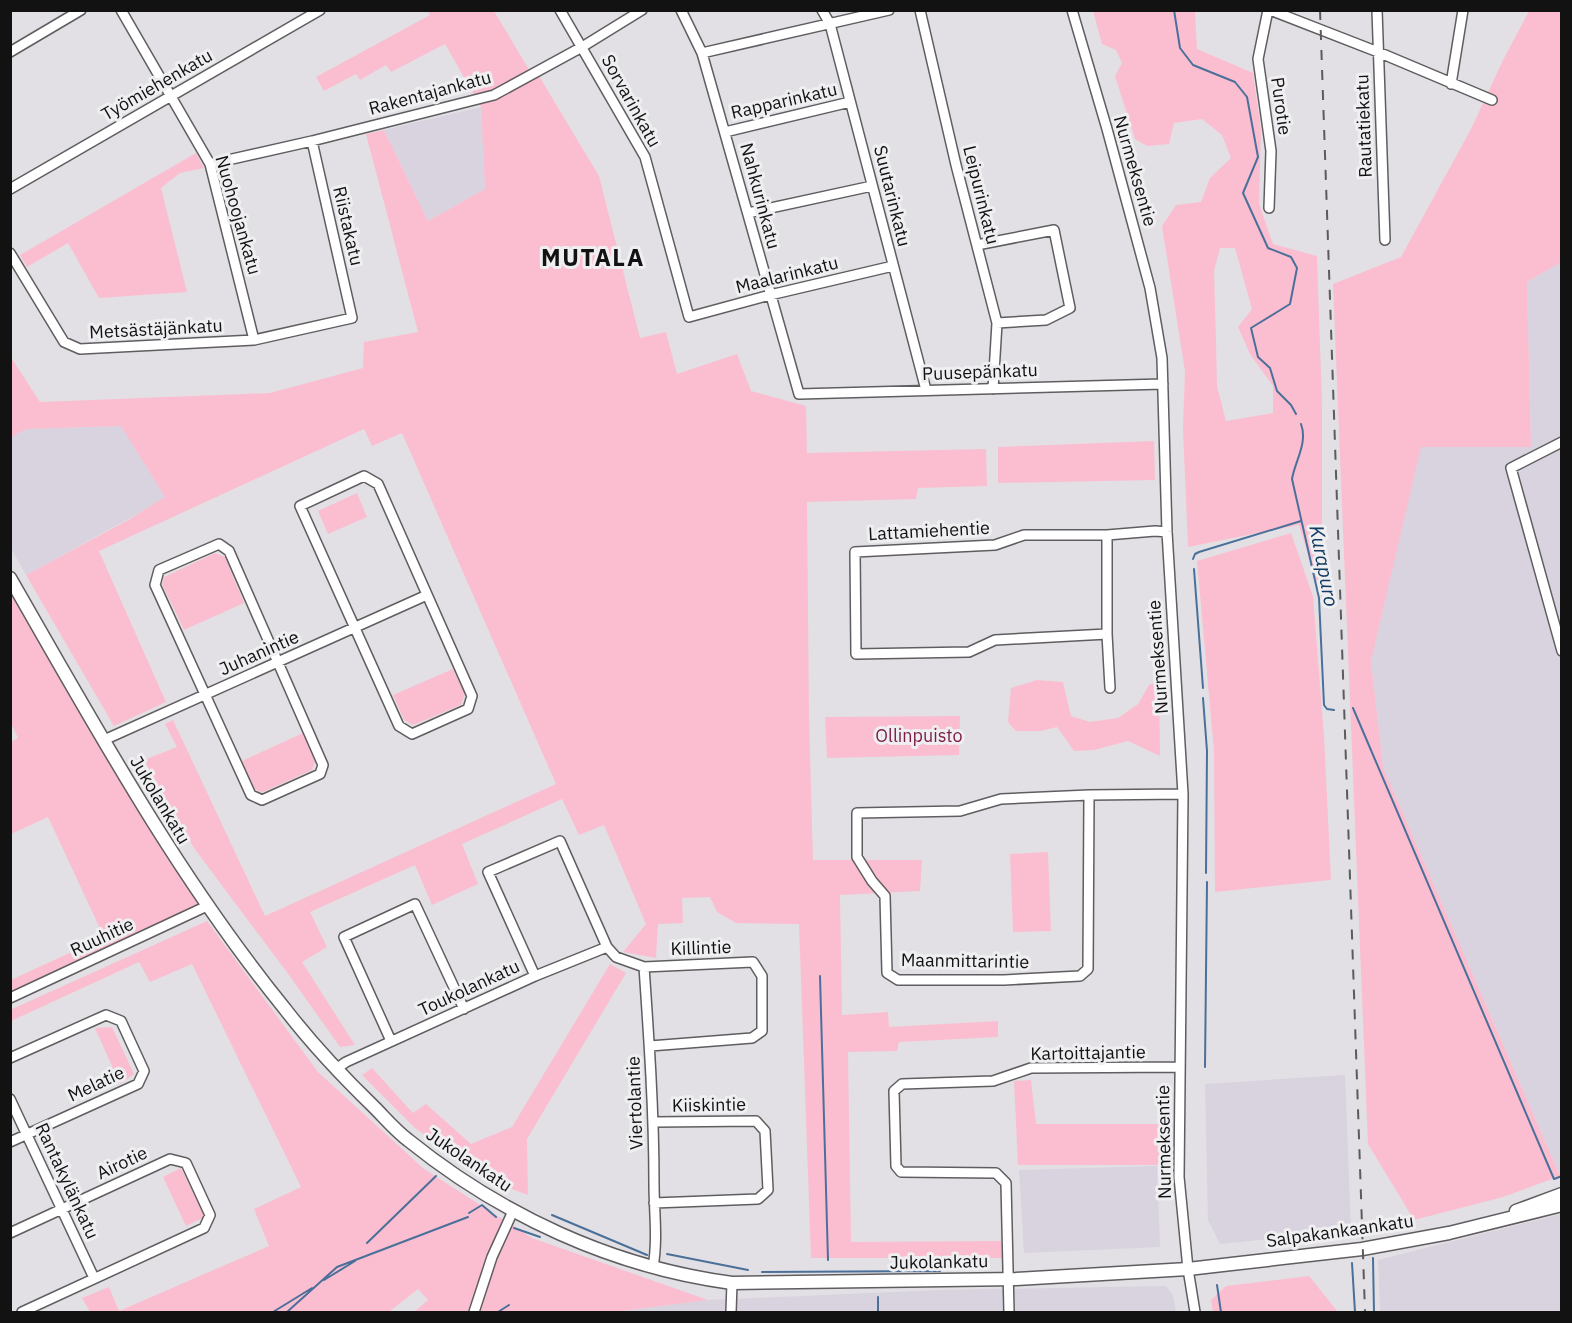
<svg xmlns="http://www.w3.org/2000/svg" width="1572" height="1323" font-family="'IBM Plex Sans',sans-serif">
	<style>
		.built { fill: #d8d3de }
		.green { fill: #fbbed0; fill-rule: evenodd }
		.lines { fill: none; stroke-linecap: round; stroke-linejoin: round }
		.stream { stroke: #4a709a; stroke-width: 2 }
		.minor-casing { stroke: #5f5d60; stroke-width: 12 }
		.major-casing { stroke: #5f5d60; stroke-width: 15 }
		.minor { stroke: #fff; stroke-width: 9 }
		.major { stroke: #fff; stroke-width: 12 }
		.rail { stroke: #5b5b5d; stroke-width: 2; stroke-dasharray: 10 10; stroke-linecap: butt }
		.labels { text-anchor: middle; stroke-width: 6; stroke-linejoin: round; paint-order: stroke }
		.street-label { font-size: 18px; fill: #121213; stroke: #efeef1 }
		.park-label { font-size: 18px; fill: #7d1d47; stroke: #efeef1 }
		.water-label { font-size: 20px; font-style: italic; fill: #143c63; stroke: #efeef1 }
		.district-label { font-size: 24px; font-weight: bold; letter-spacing: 1.5px; fill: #121213; stroke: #efeef1 }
	</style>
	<rect width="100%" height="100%" fill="#e2e0e4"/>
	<path class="built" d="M481 107 485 189 428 221 384 130Z
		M1561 262 1562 1175 1560 1176 1383 767 1371 660 1421 446 1531 447 1527 282Z
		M121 426 166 498 26 575 11 548 10 437 26 429Z
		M1345 1075 1351 1231 1220 1244 1208 1220 1205 1084Z
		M1157 1166 1160 1247 1024 1253 1019 1170Z
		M1561 1214V1312H1380L1378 1260Z
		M1166 1286 1173 1295 1176 1312H614L708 1300 939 1290Z"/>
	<path class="green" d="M427 11H494L534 78 539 76 599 176 640 338 666 332 677 374 737 354 751 391 806 406 807 453 986 449 987 486 918 488 916 499 807 502 809 717 813 860H922L920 891 840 895 842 1015 888 1012 889 1027 998 1021V1037L899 1042 897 1051 848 1052 851 1242 1001 1241 1002 1258H811L799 924 736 923 717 912 710 897 682 898 683 923 658 924 656 958 623 952 646 924 604 825 579 835 562 799 462 844 478 884 432 905 415 865 310 912 327 947 302 962 355 1045 340 1047 286 971 194 848 144 760 177 747 165 724 173 720 265 916 556 784 402 433 372 446 364 429 99 551 166 702 114 726 26 575 128 520 165 497 121 426 26 429 11 437 10 356 40 402 270 393 363 368 364 342 418 332 366 134 384 130 428 221 485 189 481 107 445 44 391 72 386 65 360 80 356 74 324 91 316 77 430 15Z
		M1093 11H1195L1197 49 1253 73 1261 130 1259 204 1273 244 1317 256 1322 404V598L1299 525 1188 547 1183 429 1185 371 1162 226 1176 205 1201 202 1210 178 1231 158 1222 135 1202 119 1174 123 1169 144 1147 146 1135 139 1115 76 1122 63 1116 50 1102 44ZM1220 248H1235L1252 309 1238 327 1250 354 1273 386V413L1226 421 1217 386 1216 340 1214 271Z
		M1529 11H1561V262L1527 282 1531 447H1421L1371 661 1383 767 1560 1176 1503 1197 1414 1220 1368 1144 1333 284 1401 257 1471 129 1503 60Z
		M196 153 204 168 180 173 161 188 187 292 99 298 68 243 27 267 20 255Z
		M1154 441 1155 480 998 483V447Z
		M357 493 367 517 328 534 318 511Z
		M1291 533 1313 596 1324 736 1331 880 1215 892 1214 751 1197 561Z
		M215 553 225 557 244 603 184 630 162 584 164 577Z
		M11 583 155 835 200 907 11 995V980L104 937 48 817 11 834V742L18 738 11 723Z
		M453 669 465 694 461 705 413 725 404 720 393 695Z
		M1037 680 1063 682 1071 716 1090 722 1118 718 1138 704 1149 685 1159 681 1160 756 1128 741 1094 750 1074 751 1057 727 1041 731H1016L1008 722 1011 688Z
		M960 716 959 755 827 758 825 717Z
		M303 733 315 762 312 770 261 793 255 789 242 761Z
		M1048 852 1051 931 1013 932 1010 854Z
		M207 921 318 1072 424 1169 532 1238 708 1300 614 1312H414L428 1300 418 1289 389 1312H90L82 1298 109 1287 119 1311 269 1246 254 1209 301 1187 192 964 150 982 139 962 11 1021 10 1010Z
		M610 964 626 973 527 1139 528 1195 492 1182 415 1128 362 1075 372 1068 413 1113 426 1104 471 1144 512 1127Z
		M112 1027 134 1074 120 1084 95 1028Z
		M1031 1080 1036 1124H1162L1161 1165H1018L1014 1081Z
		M181 1168 205 1217 186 1226 163 1177Z
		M1309 1276 1338 1312H1213L1211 1300 1226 1286Z"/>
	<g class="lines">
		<path class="stream" d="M1174 10 1180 48 1193 65 1235 82 1247 97 1258 157 1243 193 1268 248 1291 257 1297 268 1290 304 1251 328 1258 357 1270 368 1277 391 1291 405 1296 414
			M1301 424C1308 443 1295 461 1292 479L1319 598 1324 705 1327 709 1334 710
			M1193 559 1195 554 1199 552 1301 521
			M1194 569 1203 688
			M1203 698 1207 751 1206 873
			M1353 708 1554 1179 1562 1176
			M820 976 828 1260
			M1205 1067 1207 882
			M469 1213 482 1205 496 1217
			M552 1215 647 1255
			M514 1228 540 1237
			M367 1243 436 1176
			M667 1254 748 1270
			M1373 1258 1374 1312
			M1352 1263 1355 1312
			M762 1272 940 1271
			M324 1280 355 1261
			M1217 1285 1221 1312
			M878 1297V1312
			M273 1312 312 1288
			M287 1312 337 1267 468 1217
			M498 1312 509 1305"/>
		<defs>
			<path id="minor" d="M121 10 210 164 254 340
				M560 10 645 157 689 317 770 295 893 266
				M681 10 702 53 799 394 1163 384
				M822 10 830 24 926 390
				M920 10 956 165 997 323 993 389
				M1072 10 1107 129 1150 288 1162 358 1167 532 1183 794 1179 1177 1188 1269 1195 1312
				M1268 10 1258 59 1271 151 1269 208
				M1270 10 1378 52 1492 100
				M1377 10 1385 240
				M10 52 81 10
				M702 53 889 10
				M1451 84 1463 10
				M725 132 850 102
				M210 164 312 141 494 95 582 47 642 10
				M10 189 320 10
				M748 213 872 186
				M977 245 1054 230 1070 308 1046 320 997 323
				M10 253 64 342 80 349 254 340 352 318 312 141
				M1562 442 1511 468 1562 651
				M364 476 378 484 472 696 468 709 412 734 399 726 300 506Z
				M1107 535V634L1110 688
				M219 544 229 551 323 765 320 774 262 800 251 795 155 585 159 570Z
				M1107 634 995 640 969 652 856 654 855 552 995 545 1024 535H1107L1155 531 1167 532
				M104 740 427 595
				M1089 795 1088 969 1080 976 1004 980H898L887 973 885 896 872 881 857 857V813L960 811 1001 799 1089 795 1183 794
				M644 967 753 962 762 976V1031L752 1038 650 1046
				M535 976 488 872 560 841 607 947
				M10 998 207 906
				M391 1041 344 937 415 904 464 1009
				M10 1058 106 1015 121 1021 144 1071 138 1084 10 1142
				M336 1069 346 1062 535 976 607 947 616 957 644 967C649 1039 654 1111 654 1184 654 1212 658 1239 653 1267
				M10 1099 94 1278
				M654 1122 756 1121 765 1131 768 1190 758 1199 654 1203
				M10 1233 170 1159 186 1163 210 1215 204 1228 22 1312
				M474 1312 492 1257 513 1211
				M731 1312 732 1283
				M1009 1312 1006 1183 996 1173 901 1172 896 1166 894 1091 902 1084 993 1081 1031 1068 1179 1067"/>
			<path id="major" d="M10 578C95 726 177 876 285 1009 312 1044 342 1076 374 1107 385 1118 395 1130 408 1140 501 1215 612 1267 732 1283L1016 1279 1188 1269 1362 1249 1449 1233 1562 1205
				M1516 1211 1562 1194"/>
		</defs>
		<use href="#minor" class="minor-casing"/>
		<use href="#major" class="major-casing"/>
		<use href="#minor" class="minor"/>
		<use href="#major" class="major"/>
		<path class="rail" d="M1320 10 1365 1312"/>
	</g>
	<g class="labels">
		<g class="street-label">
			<text transform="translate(157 85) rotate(-30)" y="6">Työmiehenkatu</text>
			<text transform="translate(430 93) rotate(-15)" y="6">Rakentajankatu</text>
			<text transform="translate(631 101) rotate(61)" y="6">Sorvarinkatu</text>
			<text transform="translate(784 101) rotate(-13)" y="6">Rapparinkatu</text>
			<text transform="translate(1281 106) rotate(82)" y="6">Purotie</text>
			<text transform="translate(1364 126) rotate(-92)" y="6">Rautatiekatu</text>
			<text transform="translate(1135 171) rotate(74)" y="6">Nurmeksentie</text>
			<text transform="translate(981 195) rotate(76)" y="6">Leipurinkatu</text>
			<text transform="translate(760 196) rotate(75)" y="6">Nahkurinkatu</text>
			<text transform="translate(892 196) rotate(76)" y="6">Suutarinkatu</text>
			<text transform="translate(238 215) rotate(74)" y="6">Nuohoojankatu</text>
			<text transform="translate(348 226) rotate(77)" y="6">Riistakatu</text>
			<text transform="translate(787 275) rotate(-14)" y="6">Maalarinkatu</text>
			<text transform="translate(156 329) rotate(-3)" y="6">Metsästäjänkatu</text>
			<text transform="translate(980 372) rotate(-2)" y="6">Puusepänkatu</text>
			<text transform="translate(929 531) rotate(-3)" y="6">Lattamiehentie</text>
			<text transform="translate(259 653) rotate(-24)" y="6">Juhanintie</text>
			<text transform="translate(1158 657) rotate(-94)" y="6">Nurmeksentie</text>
			<text transform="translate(160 800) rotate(59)" y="6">Jukolankatu</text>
			<text transform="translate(102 937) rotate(-25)" y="6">Ruuhitie</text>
			<text transform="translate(701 948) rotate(-2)" y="6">Killintie</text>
			<text transform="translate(965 961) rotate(1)" y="6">Maanmittarintie</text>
			<text transform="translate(469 988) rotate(-25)" y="6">Toukolankatu</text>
			<text transform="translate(1088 1053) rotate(-1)" y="6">Kartoittajantie</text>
			<text transform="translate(96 1084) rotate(-25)" y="6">Melatie</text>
			<text transform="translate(635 1103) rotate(-92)" y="6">Viertolantie</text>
			<text transform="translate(709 1105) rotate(-1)" y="6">Kiiskintie</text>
			<text transform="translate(1164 1142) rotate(-91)" y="6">Nurmeksentie</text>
			<text transform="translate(469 1160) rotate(34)" y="6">Jukolankatu</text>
			<text transform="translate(122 1163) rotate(-25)" y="6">Airotie</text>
			<text transform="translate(67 1181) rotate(65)" y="6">Rantakylänkatu</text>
			<text transform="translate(1340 1231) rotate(-8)" y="6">Salpakankaankatu</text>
			<text transform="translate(939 1262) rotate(-1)" y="6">Jukolankatu</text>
		</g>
		<g class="park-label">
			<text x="919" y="742">Ollinpuisto</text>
		</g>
		<g class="water-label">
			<text transform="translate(1324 566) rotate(79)" y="7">Kurapuro</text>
		</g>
		<g class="district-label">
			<text x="593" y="266">MUTALA</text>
		</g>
	</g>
	<rect width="1572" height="1323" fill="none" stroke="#121213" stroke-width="24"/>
</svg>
